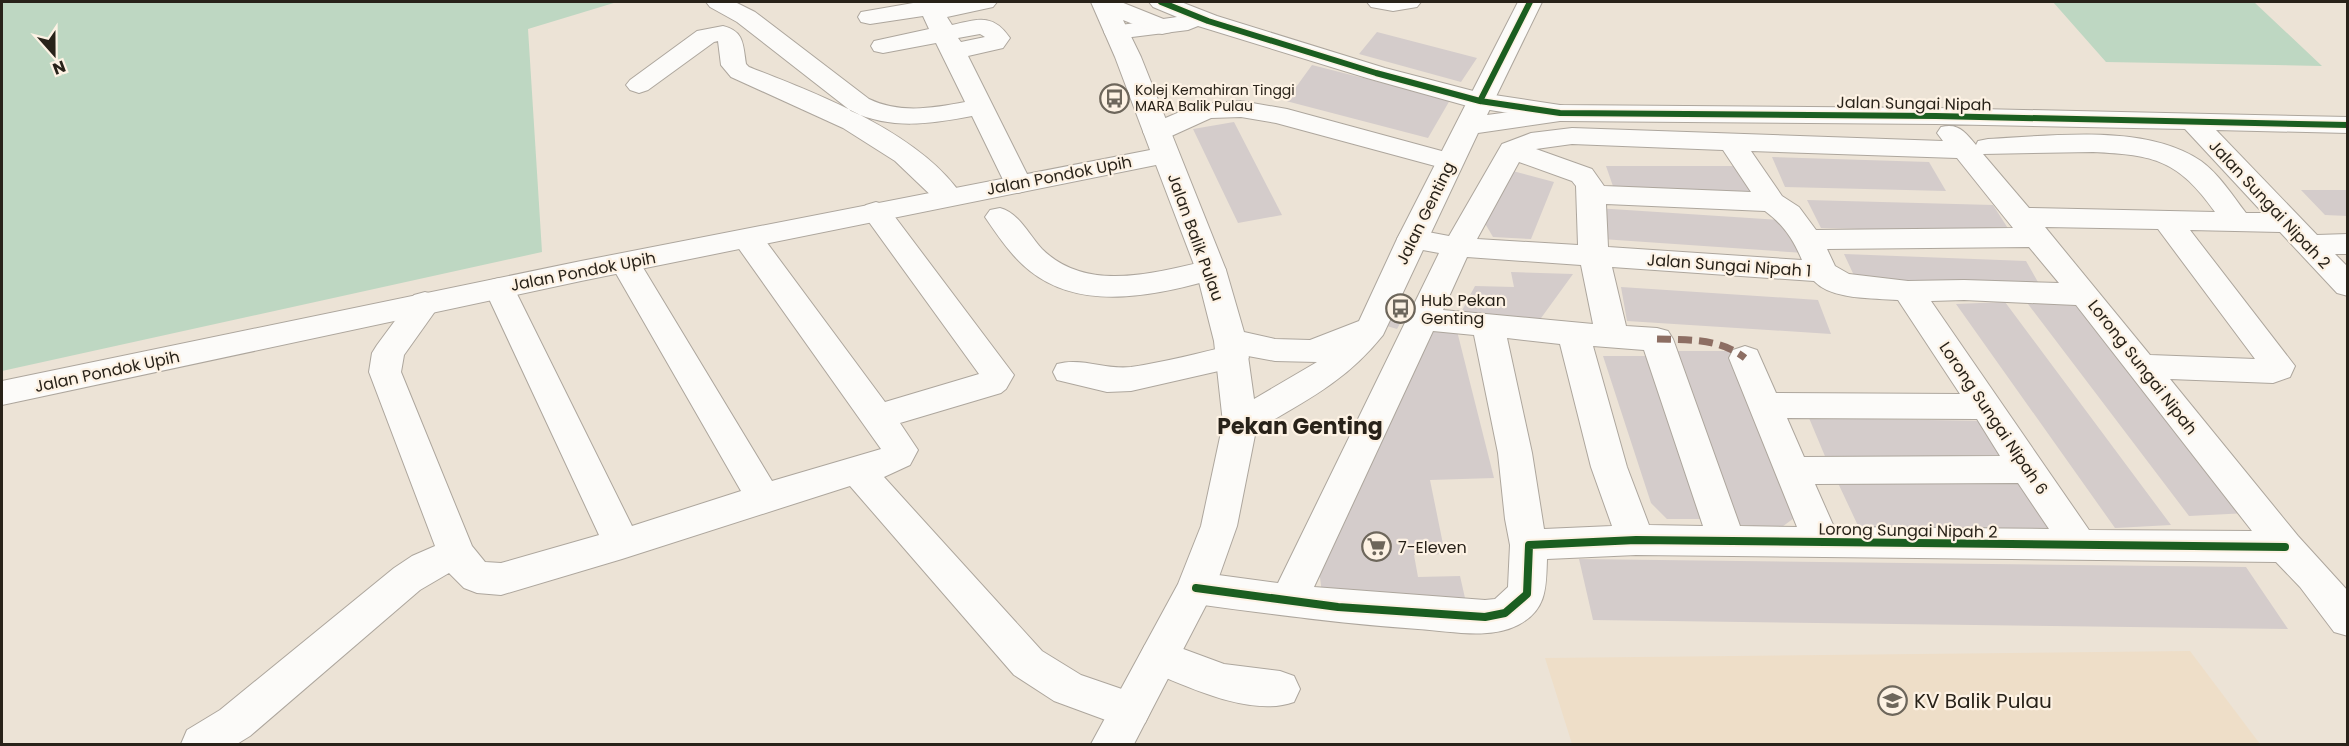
<svg xmlns="http://www.w3.org/2000/svg" width="2349" height="746" font-family="Poppins,sans-serif">
	<style>
		.built { fill: #eedec8 }
		.green { fill: #bed7c2 }
		.building { fill: #d4cccb }
		.lines { fill: none; stroke-linecap: round; stroke-linejoin: round }
		.minor-casing { stroke: #ada69d; stroke-width: 2 }
		.major-casing { stroke: #ada69d; stroke-width: 2 }
		.minor { fill: #fcfbf9; fill-rule: evenodd }
		.major { fill: #fcfbf9; fill-rule: evenodd }
		.quiet { stroke: #8d6e63; stroke-width: 7; stroke-dasharray: 14 7; stroke-linecap: butt }
		.cycleway-far1-casing { stroke: #fdf2e4; stroke-width: 9 }
		.cycleway-casing { stroke: #fdf2e4; stroke-width: 12 }
		.cycleway-far1 { stroke: #1b5e20; stroke-width: 6 }
		.cycleway { stroke: #1b5e20; stroke-width: 8 }
		.labels { text-anchor: middle; stroke-width: 4.5; stroke-linejoin: round; paint-order: stroke }
		.far-poi-label { font-size: 14px; fill: #282219; stroke: #fdf2e4; text-anchor: start }
		.street-label { font-size: 16px; fill: #282219; stroke: #fdf2e4 }
		.poi-label { font-size: 16px; fill: #282219; stroke: #fdf2e4; text-anchor: start }
		.near-poi-label { font-size: 20px; fill: #282219; stroke: #fdf2e4; text-anchor: start }
		.district-label { font-size: 22px; font-weight: bold; fill: #282219; stroke: #fdf2e4 }
	</style>
	<rect width="100%" height="100%" fill="#ece3d6"/>
	<path class="built" d="M2190 651 2260 744H1572L1545 658Z"/>
	<path class="green" d="M2 2H617L528 29 542 252 2 371Z
		M2053 2H2254L2322 66 2106 62Z"/>
	<path class="building" d="M1377 32 1477 58 1461 82 1359 54Z
		M1312 65 1450 100 1428 138 1286 101Z
		M1234 122 1282 215 1238 223 1193 129Z
		M1772 157 1929 162 1946 191 1785 187Z
		M1606 166H1743L1756 192H1615Z
		M1509 170 1554 182 1531 239 1493 237 1483 220Z
		M2301 190H2348V216L2325 215Z
		M1807 200 1993 205 2011 233 1821 228Z
		M1596 208 1794 221 1804 253 1602 239Z
		M1844 254 2026 261 2043 291 1858 284Z
		M1511 272 1573 274 1536 325 1456 322 1475 286 1514 287Z
		M1621 287 1818 300 1831 334 1627 321Z
		M1403 297 1413 300 1397 329 1387 326Z
		M2005 302 2171 525 2115 528 1956 304Z
		M2078 302 2248 513 2189 516 2028 304Z
		M1457 331 1494 478 1430 480 1445 554 1414 555 1418 577 1460 576 1465 598 1323 601 1317 554 1425 332Z
		M1670 351H1732L1797 516 1779 529H1732Z
		M1603 356H1654L1713 519H1667L1651 503Z
		M1809 418 1989 421 2013 464 1827 461Z
		M2033 481 2062 528 1860 530 1838 483Z
		M1579 559 2246 567 2288 629 1593 620Z"/>
	<g class="lines">
		<defs>
			<path id="minor" d="M706 2H735L755 12 869 99C900 114 933 108 965 102L936 43 883 53 874 51 871 46 874 41 929 29 923 16 870 24 861 22 858 17 861 12 919 2H997L993 7 947 17 952 25C978 19 993 13 1010 38L1003 48 968 56 1032 184 1028 190 1018 193 1008 190 972 116C930 124 891 130 851 111L737 22 710 7ZM980 34 985 37 961 42 958 38Z
				M1149 2H1181L1217 16 1385 68 1481 93 1560 105 1936 108 2348 117V133L2216 130 2317 235 2348 234V254H2335L2348 267V296L2337 293 2280 232 2190 230 2295 366 2290 377 2273 383 2170 379 2298 536 2348 591V636L2334 632 2300 587 2276 562 1636 555 1547 559C1546 588 1547 610 1518 625 1489 640 1450 631 1418 629 1343 624 1270 614 1196 604L1182 599 1177 588 1182 577 1196 572 1278 583 1439 253 1401 246 1397 239 1401 232 1412 229 1449 236 1502 144 1531 133 1572 128 1943 141 1937 133 1941 127C1959 123 1965 132 1976 145L1978 141 1988 139C2051 136 2146 123 2201 161 2219 174 2232 195 2246 213H2263L2185 129 1936 124 1560 121 1471 107 1367 78 1198 26 1188 30 1116 39 1107 37 1104 32 1107 27 1177 17 1153 7ZM1572 144 1723 150 1751 192 1604 186 1592 169 1536 149ZM1751 151 1957 158 2013 228 1816 230 1799 207 1782 196ZM2093 152C2155 155 2178 160 2215 212L2029 208 1983 154ZM1519 162 1572 181 1576 186 1578 245 1477 239ZM1606 204 1765 211C1783 224 1793 239 1802 260L1608 247ZM2045 227 2158 229 2255 359 2150 355ZM2029 247 2059 283 1964 280 1908 281 1849 274 1835 266 1827 249ZM1467 257 1581 265 1593 324 1443 310ZM1612 267 1814 281C1832 300 1873 298 1898 300L1960 394 1776 393 1757 350 1745 346 1733 350 1729 358 1797 527 1740 526 1673 339 1668 331 1657 328 1626 326ZM1964 300 2076 305 2252 531 2089 530 1931 301ZM1433 331 1474 335 1498 453 1505 519 1510 545 1508 587 1495 599 1485 600 1314 587ZM1507 338 1560 344 1591 467 1612 526 1544 529 1532 453ZM1593 346 1644 350 1703 526 1649 525 1627 467ZM1787 418 1977 419 2000 456 1804 457ZM2018 483 2049 529 1834 527 1815 484Z
				M1367 2H1421L1417 7 1393 11 1371 7Z
				M723 26C744 31 743 44 746 64L749 67C818 94 921 133 963 197L959 203 949 206 939 203 895 161 843 128 731 77 721 65 718 41 714 42 648 90 639 93 630 90 626 85 630 80 697 31Z
				M1241 101 1287 109 1460 156 1464 162 1460 168 1450 170 1276 123 1241 117 1211 118 1167 138 1157 140 1147 138 1143 132 1147 126 1198 104Z
				M876 202 886 205 1014 375 1006 389 1001 393 900 423 918 450 910 465 884 477 1042 651 1081 675 1145 697 1151 710 1145 723 1130 729 1054 701 1014 675 850 486 622 559 501 595 477 593 464 588 449 573 420 590 250 736 237 744H181L187 730 220 710 394 568 412 556 435 546 369 372 372 353 377 345 414 295 425 292 436 295 441 303 404 355 401 372 472 546 485 562 501 563 599 535 484 288 488 281 499 278 510 281 514 288 632 526 741 491 610 263 614 256 625 253 636 256 772 481 881 449 737 246 733 239 737 232 748 229 759 232 885 402 979 374 861 211 866 205Z
				M1000 208C1019 213 1029 235 1042 249 1088 294 1156 272 1211 260L1222 263 1226 270 1222 277C1161 294 1084 314 1030 271 1012 257 998 236 985 217L990 210Z
				M1233 345 1245 349 1249 357 1245 365 1131 391 1107 392 1057 380 1053 372 1057 364C1081 357 1106 370 1131 367 1165 362 1199 353 1233 345Z
				M1159 640 1224 664 1280 671 1294 676 1300 689 1294 702C1251 718 1186 686 1145 669L1139 657 1145 645Z"/>
			<path id="major" d="M1091 2H1121L1171 22 1174 27 1171 32 1162 34 1153 32 1123 20 1141 57 1226 270 1244 332 1275 339 1310 340 1359 321 1397 239 1518 2H1542L1487 115 1560 105 1569 107 1573 113 1569 119 1560 121 1478 133 1383 335C1345 382 1307 400 1256 430L1237 526 1215 588 1134 744H1091L1178 584 1201 526 1223 423 1214 341 1196 270 1156 165 581 281 2 405V381L581 261 1150 150 1115 57ZM1248 356 1275 361 1317 362 1254 399Z"/>
		</defs>
		<use href="#minor" class="minor-casing"/>
		<use href="#major" class="major-casing"/>
		<use href="#minor" class="minor"/>
		<use href="#major" class="major"/>
		<path class="quiet" d="M1657 339C1688 340 1720 338 1745 358"/>
		<defs>
			<path id="cycleway-far1" d="M1161 2 1208 21 1376 73 1480 101 1560 113 1936 116 2348 125
				M1480 101 1530 2"/>
			<path id="cycleway" d="M1196 588 1338 607 1485 617 1505 613 1527 594 1529 545 1636 540 2285 547"/>
		</defs>
		<use href="#cycleway-far1" class="cycleway-far1-casing"/>
		<use href="#cycleway" class="cycleway-casing"/>
		<use href="#cycleway-far1" class="cycleway-far1"/>
		<use href="#cycleway" class="cycleway"/>
	</g>
	<defs>
		<symbol id="bus-ring" viewBox="-11 -11 22 22"><circle r="9.5" fill="#fdf2e4" stroke="#6d665b" stroke-width="1.5"/><path d="M-5-6H5V4H4V6H2V4H-2V6H-4V4H-5ZM-3.5-4V0h7V-4ZM-3.5 1.2v1.5H-2V1.2ZM2 1.2v1.5H3.5V1.2Z" fill="#6d665b"/></symbol>
		<symbol id="supermarket-ring" viewBox="-11 -11 22 22"><circle r="9.5" fill="#fdf2e4" stroke="#6d665b" stroke-width="1.5"/><path d="M-6-5.5h2.5l.6 2H6L4.5 2H-2.5L-4.4-4H-6ZM-1.5 3.2a1.3 1.3 0 1 0 .1 0ZM3 3.2a1.3 1.3 0 1 0 .1 0Z" fill="#6d665b"/></symbol>
		<symbol id="university-ring" viewBox="-11 -11 22 22"><circle r="9.5" fill="#fdf2e4" stroke="#6d665b" stroke-width="1.5"/><path d="M0-5L7-2L0 1L-7-2ZM-4 1L0 2.5L4 1V4Q0 6-4 4Z" fill="#6d665b"/></symbol>
	</defs>
	<g fill-rule="evenodd">
		<use href="#bus-ring" x="1098" y="82" width="33" height="33"/>
		<use href="#bus-ring" x="1384" y="292" width="33" height="33"/>
		<use href="#supermarket-ring" x="1360" y="530" width="33" height="33"/>
		<use href="#university-ring" x="1876" y="684" width="33" height="33"/>
	</g>
	<g class="labels">
		<g class="far-poi-label">
			<text x="1135" y="95">Kolej Kemahiran Tinggi<tspan x="1135" dy="16">MARA Balik Pulau</tspan></text>
		</g>
		<g class="street-label">
			<text transform="translate(1914 103) rotate(1)" y="6">Jalan Sungai Nipah</text>
			<text transform="translate(1059 175) rotate(-11)" y="6">Jalan Pondok Upih</text>
			<text transform="translate(2270 204) rotate(47)" y="6">Jalan Sungai Nipah 2</text>
			<text transform="translate(1425 213) rotate(-64)" y="6">Jalan Genting</text>
			<text transform="translate(1196 237) rotate(70)" y="6">Jalan Balik Pulau</text>
			<text transform="translate(1729 265) rotate(4)" y="6">Jalan Sungai Nipah 1</text>
			<text transform="translate(583 271) rotate(-11)" y="6">Jalan Pondok Upih</text>
			<text transform="translate(2143 367) rotate(52)" y="6">Lorong Sungai Nipah</text>
			<text transform="translate(107 371) rotate(-12)" y="6">Jalan Pondok Upih</text>
			<text transform="translate(1994 418) rotate(56)" y="6">Lorong Sungai Nipah 6</text>
			<text transform="translate(1908 530) rotate(1)" y="6">Lorong Sungai Nipah 2</text>
		</g>
		<g class="poi-label">
			<text x="1421" y="306">Hub Pekan<tspan x="1421" dy="18">Genting</tspan></text>
			<text x="1398" y="553">7-Eleven</text>
		</g>
		<g class="near-poi-label">
			<text x="1914" y="708">KV Balik Pulau</text>
		</g>
		<g class="district-label">
			<text x="1300" y="434">Pekan Genting</text>
		</g>
	</g>
	<rect width="2349" height="746" fill="none" stroke="#282219" stroke-width="6"/>
	<g transform="translate(54 54) rotate(159)" stroke="#fdf2e4" stroke-width="4.5" paint-order="stroke">
	<path d="M0-4.5L10 22L0 15L-10 22Z" fill="#282219"/>
	<text y="-9" font-size="16" font-weight="bold" text-anchor="middle" fill="#282219">N</text>
	</g>
</svg>
